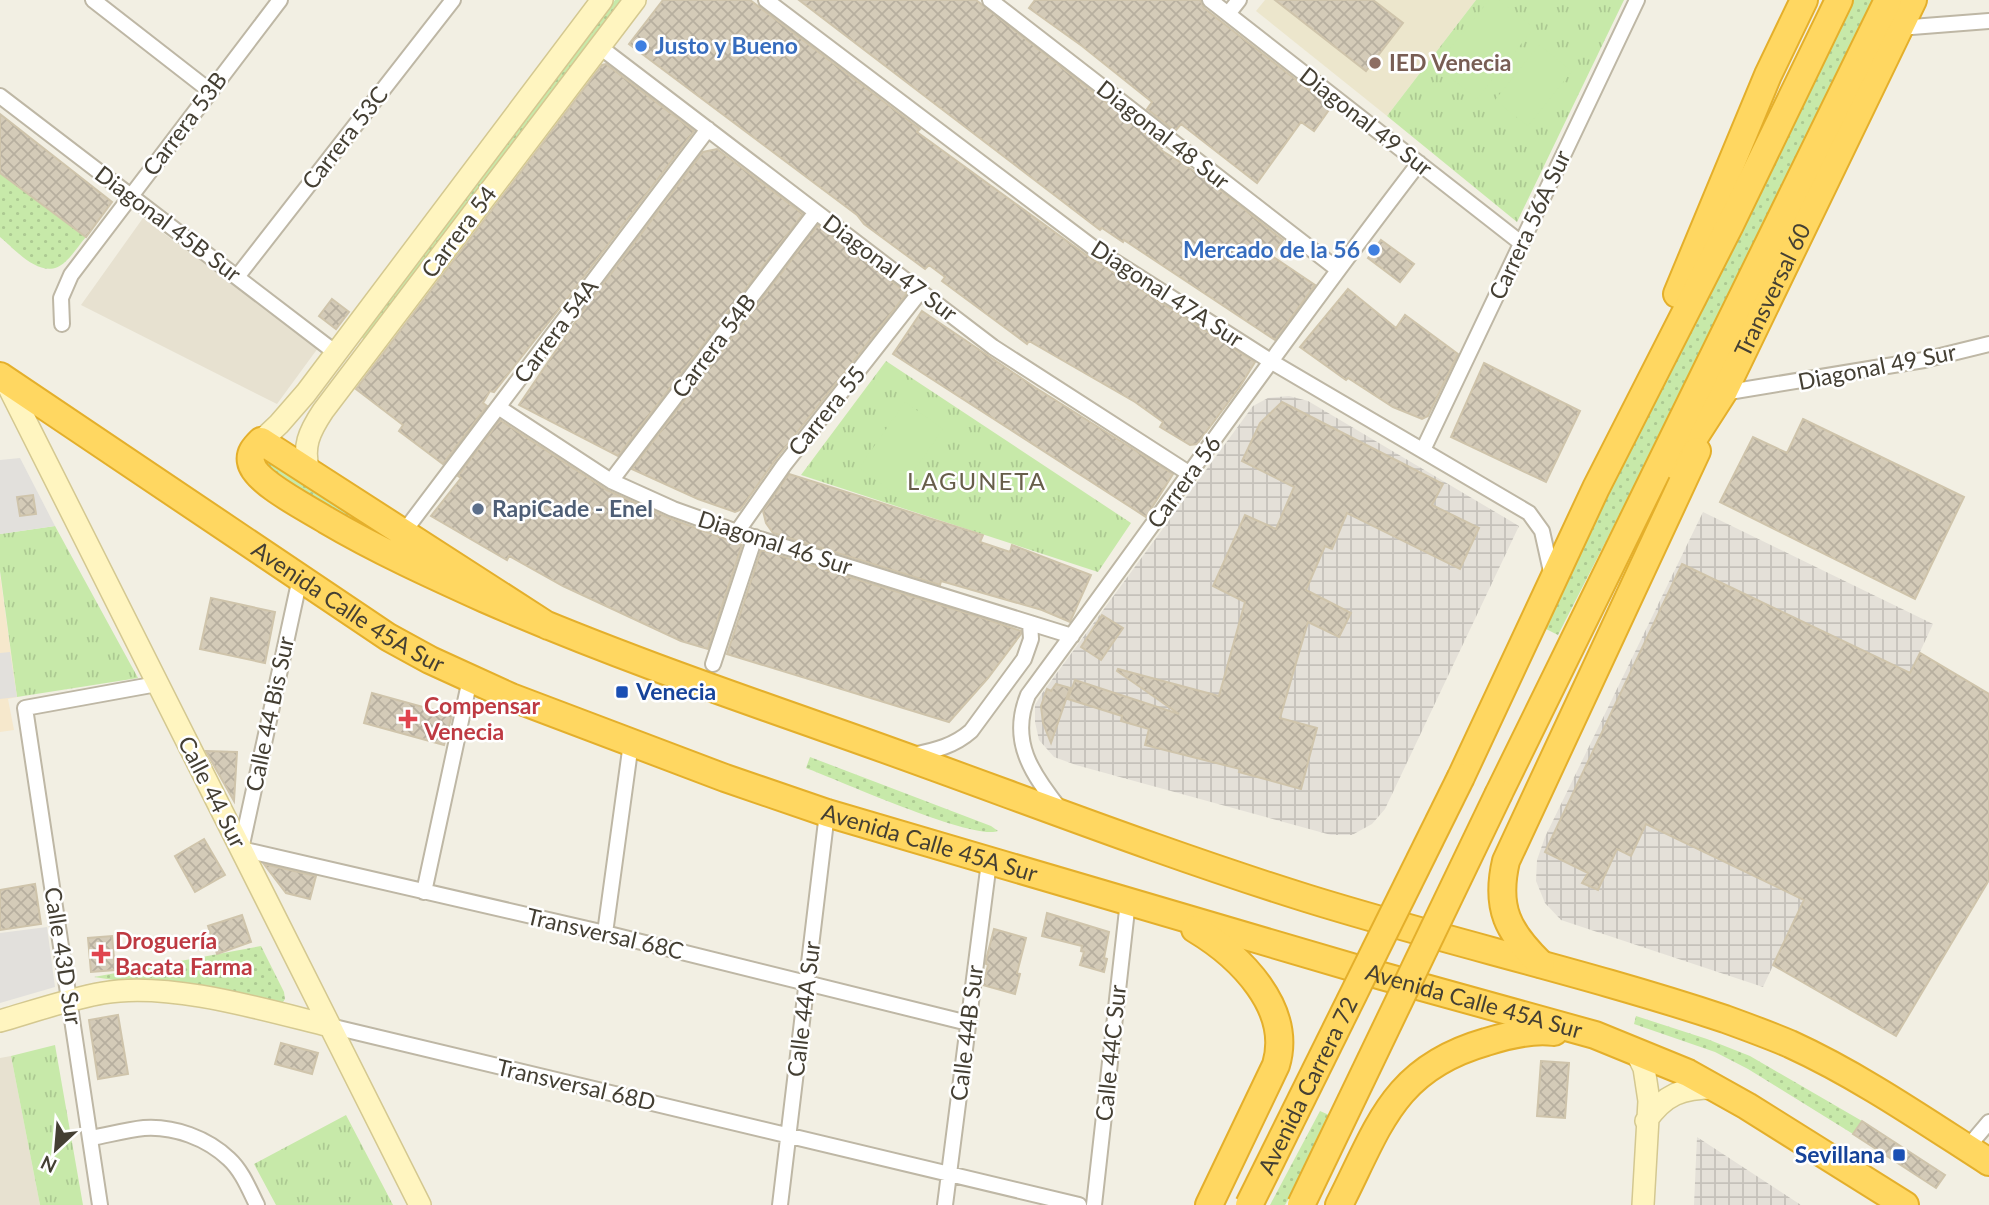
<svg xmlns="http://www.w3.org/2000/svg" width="1989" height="1205" font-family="Lato,sans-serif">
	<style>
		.residential { fill: #e7e1d0 }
		.commercial { fill: #f6e8cc }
		.industrial { fill: url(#industrial-grid) }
		.education { fill: #ece6cc }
		.grass { fill: url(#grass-dots) }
		.park { fill: url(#park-tufts) }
		.garden { fill: #c7e9a9 }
		.parking { fill: #e2e0dc }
		.building { fill: url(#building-cross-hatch); stroke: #cfc4ab; stroke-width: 2 }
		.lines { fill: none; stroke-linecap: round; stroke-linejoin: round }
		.street-casing { stroke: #beb7a5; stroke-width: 18 }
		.secondary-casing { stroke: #d4c890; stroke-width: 24 }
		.highway-casing { stroke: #e4af2b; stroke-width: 30 }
		.street { stroke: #fff; stroke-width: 14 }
		.secondary { stroke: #fff5c0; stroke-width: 21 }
		.highway { stroke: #ffd761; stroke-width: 26 }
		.highway-bridge-casing { stroke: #e4af2b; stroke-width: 30; stroke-linecap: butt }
		.highway-bridge { stroke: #ffd761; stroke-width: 26 }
		.shop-dot { fill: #3f7fe0; stroke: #fff; stroke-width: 2.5 }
		.education-dot { fill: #8d6e63; stroke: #fff; stroke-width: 2.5 }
		.service-dot { fill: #5c6f8a; stroke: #fff; stroke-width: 2.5 }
		.transit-dot { fill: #1a4fb4; stroke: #fff; stroke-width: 2.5 }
		.health-dot { fill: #e0444e; stroke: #fff; stroke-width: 2.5 }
		.labels { text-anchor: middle; stroke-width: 5; stroke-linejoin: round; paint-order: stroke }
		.shop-label { font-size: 23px; font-weight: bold; fill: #366cbe; stroke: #fff; text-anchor: start }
		.education-label { font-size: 23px; font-weight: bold; fill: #785e54; stroke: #fff; text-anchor: start }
		.street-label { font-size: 23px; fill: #443f33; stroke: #fff }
		.service-label { font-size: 23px; font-weight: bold; fill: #4e5e75; stroke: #fff; text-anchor: start }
		.transit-label { font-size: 23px; font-weight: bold; fill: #164399; stroke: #fff; text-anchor: start }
		.health-label { font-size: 23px; font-weight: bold; fill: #be3a42; stroke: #fff; text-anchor: start }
		.neighbourhood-label { font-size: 24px; letter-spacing: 2px; fill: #675e4a; stroke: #fff }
	</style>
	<defs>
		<pattern id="industrial-grid" width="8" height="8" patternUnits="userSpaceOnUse" patternTransform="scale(1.75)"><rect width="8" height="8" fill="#e4e0d8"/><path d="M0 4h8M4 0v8" fill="none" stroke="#c5c1ba"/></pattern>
		<pattern id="grass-dots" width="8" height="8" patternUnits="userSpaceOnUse" patternTransform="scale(1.75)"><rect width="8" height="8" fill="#c7e9a9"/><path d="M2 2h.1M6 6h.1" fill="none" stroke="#acc992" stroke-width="1.8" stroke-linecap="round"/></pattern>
		<pattern id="park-tufts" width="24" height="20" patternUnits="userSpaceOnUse" patternTransform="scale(1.75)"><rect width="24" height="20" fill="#c7e9a9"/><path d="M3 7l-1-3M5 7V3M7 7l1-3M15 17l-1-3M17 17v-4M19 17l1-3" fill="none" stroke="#acc992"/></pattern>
		<pattern id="building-cross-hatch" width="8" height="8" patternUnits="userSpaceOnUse" patternTransform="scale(1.75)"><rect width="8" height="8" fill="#d4cbb8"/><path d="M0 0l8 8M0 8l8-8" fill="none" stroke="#b7af9f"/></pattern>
	</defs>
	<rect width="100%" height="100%" fill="#f2efe3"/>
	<path class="residential" d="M143 218 318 348 277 404 81 305Z
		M11 1056 40 1205H0V1058Z"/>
	<path class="commercial" d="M0 574 17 697 8 699 14 730 0 732Z"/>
	<path class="industrial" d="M1289 396 1308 401 1519 526 1385 809 1372 824 1352 835H1331L1076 765 1054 757 1039 740 1035 722V705L1043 692 1253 406 1268 398Z
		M1703 512 1933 624 1763 987 1561 920 1545 903 1536 881 1537 860 1545 837Z
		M1697 1137 1801 1205H1694Z"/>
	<path class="education" d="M1265 0H1476L1387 116 1256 11Z"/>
	<path class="grass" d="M615 0H625L366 340 360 337Z
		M1848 0H1877L1711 335 1558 635 1544 628Z
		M0 173 86 237C79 245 73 255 65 262 43 283 16 250 0 237Z
		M267 460 400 540 396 548 263 471V463Z
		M810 757 991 826 998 831C974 841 838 780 806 768Z
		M261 946 284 992 285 999 281 1005 94 977Z
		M1636 1016 1707 1039 1750 1056 1862 1121 1853 1134 1748 1069 1715 1052 1634 1024Z
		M1320 1111 1329 1115 1292 1193 1285 1205H1270Z"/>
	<path class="park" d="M1476 0H1624L1517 222 1387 116Z
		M886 361 1131 523 1098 572 801 475Z
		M55 526 138 678 17 697 0 571V534Z
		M55 1045 83 1205H40L11 1056Z
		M346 1115 393 1205H276L254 1164Z"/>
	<path class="garden" d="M1489 0H1499L1534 28 1477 99 1436 66Z
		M1539 45 1572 71 1528 126 1495 100Z
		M905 402 943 429 897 495 859 468Z"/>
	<path class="parking" d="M20 458 55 526 0 534V460Z
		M10 652 17 697 0 699V653Z
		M47 927 55 987 0 1003V933Z"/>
	<path class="building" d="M663 0H750L920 129 917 132 1089 257 1255 362 1239 388 1197 444 1190 445 1160 427 1163 422 1135 402 1029 341 1027 344 942 281 945 277 929 265 925 269 864 224 857 215 629 44Z
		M799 0H976L1163 147 1161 150 1205 178 1283 240 1272 256 1315 285 1275 340 1124 240 1123 242 1102 228 1100 230Z
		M1035 0H1200L1204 8 1331 107 1314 131 1301 122 1257 183 1181 124 1175 131 1147 109 1152 102 1082 46 1029 8Z
		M1275 0H1373L1403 23 1366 71Z
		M606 64 694 131 567 299 494 392 490 391 483 403 487 406 443 464 399 431 403 425 356 389 602 65Z
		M0 114 112 202 86 237 0 173Z
		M717 149 803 214 618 456 519 405 582 312 703 152Z
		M818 225 907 293 776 459 740 510 735 512 698 499 632 469Z
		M1381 240 1414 264 1400 282 1368 258Z
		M1348 289 1396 328 1405 315 1458 354 1428 416 1422 419 1393 407 1348 378 1346 380 1300 347Z
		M332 299 349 312 336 329 319 316Z
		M922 311 1036 388 1173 474 1146 517 893 354Z
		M1484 363 1580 411 1546 482 1451 437Z
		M1282 402 1443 484 1432 505 1479 528 1460 569 1347 513 1332 549 1325 546 1306 590 1351 613 1339 637 1308 622 1280 718 1317 728 1301 789 1239 772 1240 769 1145 745 1149 729 1121 721 1122 716 1068 699 1075 680 1179 714 1117 671 1118 669 1219 696 1245 602 1213 586 1245 515 1276 529 1294 487 1242 461 1260 423Z
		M1803 419 1964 497 1915 599 1720 502 1753 437 1787 453Z
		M500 420 607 490 669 518 742 545 708 649 681 641 563 586 509 556 507 560 431 516 461 478 458 476Z
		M789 474 983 535 980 542 1010 552 1012 545 1091 575 1070 622 1042 610 941 581 940 585 773 533 766 523 763 511Z
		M33 495 36 514 20 516 17 497Z
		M761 550 986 619 1021 631V634L988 678 949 722 727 654Z
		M1682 564 1910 673 1920 653 1989 694V880L1896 1036 1773 965 1804 900 1646 824 1631 856 1617 849 1598 890 1582 883 1588 873 1545 852Z
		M211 598 275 612 265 663 200 649Z
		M1102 615 1123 628 1101 660 1081 647Z
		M1056 684 1070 688 1051 743 1043 723 1041 706 1047 689 1051 691Z
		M372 693 452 715 444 745 364 723Z
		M206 751 237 752 234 801 212 762Z
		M204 839 225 875 195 892 175 856Z
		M264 864 316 876 310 899 286 893Z
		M35 884 41 924 0 930V890Z
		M1047 913 1109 932 1104 958 1107 959 1104 972 1080 965 1084 952 1081 951 1082 946 1042 936Z
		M242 915 251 942 217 954 208 926Z
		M994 929 1026 938 1017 973 1020 974 1015 994 983 985 988 965 986 964V960Z
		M112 936 115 970 91 972 88 938Z
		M118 1015 128 1074 98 1079 89 1020Z
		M281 1043 318 1053 312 1074 275 1064Z
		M1541 1061 1569 1063 1565 1118 1537 1116Z
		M1862 1121 1945 1175 1936 1188 1853 1134Z"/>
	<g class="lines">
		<defs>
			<path id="street" d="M93 0 210 91
				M766 0 1095 249 1272 362 1529 513 1542 531 1552 576
				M990 0 1337 269
				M1210 0 1521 243
				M1228 14 1239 0
				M1899 28 1989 21
				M600 47 993 347 1190 474
				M0 96 336 353
				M237 277 453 0
				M62 324 61 298 71 275 280 0
				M1723 393 1924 360 1989 344
				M498 407 611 481 673 509 737 532 1072 636
				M1423 450 1637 0
				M611 481 816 212
				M737 532 784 465 920 292
				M403 533 708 129
				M300 578 241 849 605 933 968 1023
				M713 664 755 537
				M913 755C936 750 954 746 971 731L1024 659 1031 639 1030 623
				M1060 809C1032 774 1009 741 1028 695 1159 518 1285 337 1419 163
				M424 892 470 679
				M605 933 631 743
				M330 1026 1079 1205
				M91 1138C108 1135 126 1130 144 1128 174 1126 207 1138 229 1159 242 1171 249 1189 257 1205
				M1967 1148 1989 1122
				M100 1205 25 708 157 684
				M780 1205 827 813
				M945 1205 989 862
				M1094 1205 1128 901"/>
			<path id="secondary" d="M4 378 420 1205
				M261 441 279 424 306 393 602 0
				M309 472C302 447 309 432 323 411L635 0
				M0 1021C34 1011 69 999 103 993 169 981 265 1010 330 1026
				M1635 1050 1644 1068 1649 1101 1643 1205
				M1646 1121C1665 1094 1682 1088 1714 1088"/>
			<g id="highway">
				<path d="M1677 294 1768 75 1804 0"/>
				<path id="s1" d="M0 376 388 637 430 660 511 697 725 778 827 813 1382 976 1595 1035 1688 1073 1747 1106 1905 1205"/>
				<path id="s2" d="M1676 466 1723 393 1913 0"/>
				<path d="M548 626 261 441C255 447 249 453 251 462 254 482 309 509 326 520 377 550 432 575 485 599 597 648 711 688 825 728 986 784 1143 847 1306 898 1444 941 1587 973 1725 1019 1747 1027 1769 1035 1790 1044 1860 1076 1925 1121 1989 1162"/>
				<path d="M1461 777 1596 488 1730 225 1839 0"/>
				<path d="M1499 793 1888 0"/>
				<path d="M1195 929C1240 956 1293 1008 1276 1065L1209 1205"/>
				<path d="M1541 964C1508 932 1495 908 1506 861L1697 451"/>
				<path d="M1339 1205C1379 1127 1392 1069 1486 1042 1508 1035 1532 1029 1554 1032"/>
			</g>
		</defs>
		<use href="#street" class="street-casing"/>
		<use href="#secondary" class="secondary-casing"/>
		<use href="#highway" class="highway-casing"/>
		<use href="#street" class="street"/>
		<use href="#secondary" class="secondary"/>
		<use href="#highway" class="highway"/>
		<defs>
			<g id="highway-bridge">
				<path id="s3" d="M1249 1205 1461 777"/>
				<path d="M1301 1205 1499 793"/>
			</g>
		</defs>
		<use href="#highway-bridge" class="highway-bridge-casing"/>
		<use href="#highway-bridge" class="highway-bridge"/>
	</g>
	<g class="shop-dot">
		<circle cx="641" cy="46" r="7"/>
		<circle cx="1374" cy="250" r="7"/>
	</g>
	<circle class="education-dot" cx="1375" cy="63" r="7"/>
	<circle class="service-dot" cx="478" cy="509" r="7"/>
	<g class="transit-dot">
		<rect x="615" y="685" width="14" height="14" rx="3.5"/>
		<rect x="1892" y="1148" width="14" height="14" rx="3.5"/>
	</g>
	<g class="health-dot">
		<path d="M404.5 708.5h7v7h7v7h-7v7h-7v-7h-7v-7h7z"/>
		<path d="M97.5 943.5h7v7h7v7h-7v7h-7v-7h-7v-7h7z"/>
	</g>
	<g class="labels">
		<g class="shop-label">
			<text x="655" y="54">Justo y Bueno</text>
			<text x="1360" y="258" text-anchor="end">Mercado de la 56</text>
		</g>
		<g class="education-label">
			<text x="1389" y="71">IED Venecia</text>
		</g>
		<g class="street-label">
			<text transform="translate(1366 122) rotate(38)" y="8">Diagonal 49 Sur</text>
			<text transform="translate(185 124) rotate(-53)" y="8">Carrera 53B</text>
			<text transform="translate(1163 135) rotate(38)" y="8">Diagonal 48 Sur</text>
			<text transform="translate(345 138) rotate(-52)" y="8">Carrera 53C</text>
			<text transform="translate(168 224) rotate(37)" y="8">Diagonal 45B Sur</text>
			<text transform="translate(1530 225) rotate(-65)" y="8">Carrera 56A Sur</text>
			<text transform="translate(459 232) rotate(-53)" y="8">Carrera 54</text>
			<text transform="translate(890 268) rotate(37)" y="8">Diagonal 47 Sur</text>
			<text dy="8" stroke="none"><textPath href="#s2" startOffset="201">Transversal 60</textPath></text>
			<text transform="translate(1167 294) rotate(33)" y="8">Diagonal 47A Sur</text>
			<text transform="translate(556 331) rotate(-53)" y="8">Carrera 54A</text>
			<text transform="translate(714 346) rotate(-53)" y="8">Carrera 54B</text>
			<text transform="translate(1877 367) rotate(-11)" y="8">Diagonal 49 Sur</text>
			<text transform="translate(827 411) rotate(-51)" y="8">Carrera 55</text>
			<text transform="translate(1184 482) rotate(-54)" y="8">Carrera 56</text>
			<text transform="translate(775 543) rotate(18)" y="8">Diagonal 46 Sur</text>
			<text dy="8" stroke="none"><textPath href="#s1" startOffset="418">Avenida Calle 45A Sur</textPath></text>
			<text transform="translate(270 714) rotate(-78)" y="8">Calle 44 Bis Sur</text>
			<text transform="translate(212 792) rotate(63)" y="8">Calle 44 Sur</text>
			<text dy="8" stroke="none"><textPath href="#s1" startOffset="1048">Avenida Calle 45A Sur</textPath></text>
			<text transform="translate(605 934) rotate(13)" y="8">Transversal 68C</text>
			<text transform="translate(63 956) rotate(81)" y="8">Calle 43D Sur</text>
			<text dy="8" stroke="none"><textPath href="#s1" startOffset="1615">Avenida Calle 45A Sur</textPath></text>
			<text transform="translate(804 1009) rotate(-83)" y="8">Calle 44A Sur</text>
			<text transform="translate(967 1033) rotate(-83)" y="8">Calle 44B Sur</text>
			<text transform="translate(1111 1053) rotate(-84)" y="8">Calle 44C Sur</text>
			<text transform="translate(576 1085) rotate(13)" y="8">Transversal 68D</text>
			<text dy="8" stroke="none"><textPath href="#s3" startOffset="133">Avenida Carrera 72</textPath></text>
		</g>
		<g class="service-label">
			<text x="492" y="517">RapiCade - Enel</text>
		</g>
		<g class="transit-label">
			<text x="636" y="700">Venecia</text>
			<text x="1885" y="1163" text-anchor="end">Sevillana</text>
		</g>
		<g class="health-label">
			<text x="424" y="714">Compensar<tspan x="424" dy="26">Venecia</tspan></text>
			<text x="115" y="949">Droguería<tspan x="115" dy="26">Bacata Farma</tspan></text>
		</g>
		<g class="neighbourhood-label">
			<text x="977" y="490">LAGUNETA</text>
		</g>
	</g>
	<g transform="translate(56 1149) rotate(206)" stroke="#ffffff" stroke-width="5" paint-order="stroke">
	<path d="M0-5L12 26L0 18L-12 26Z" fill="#443f33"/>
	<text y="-10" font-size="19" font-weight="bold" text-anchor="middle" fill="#443f33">N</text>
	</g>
</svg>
